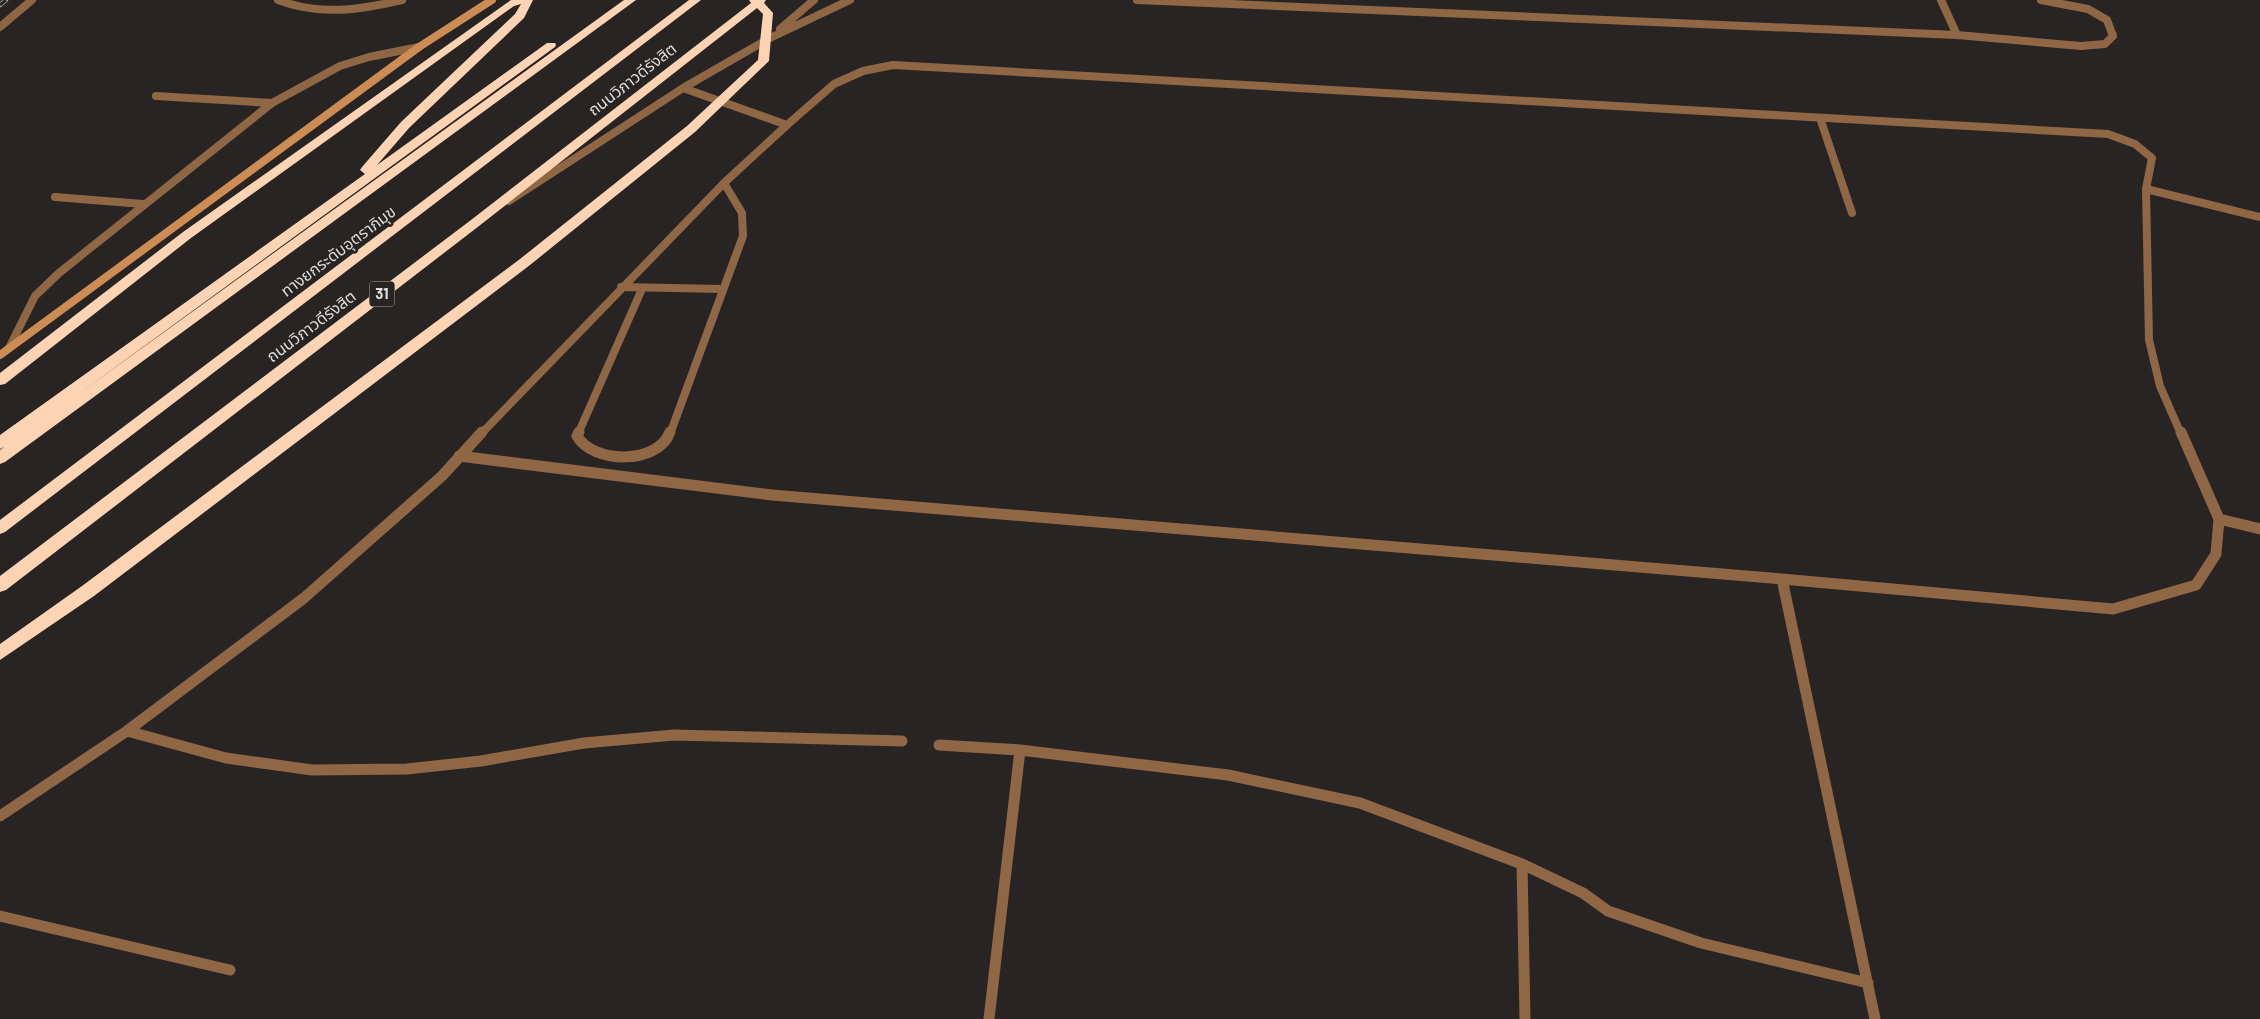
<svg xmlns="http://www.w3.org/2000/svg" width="2260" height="1019" font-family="Barlow,'Noto Sans Thai',sans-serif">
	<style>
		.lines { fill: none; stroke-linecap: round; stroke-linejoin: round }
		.lane-far1 { stroke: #906745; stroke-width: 8 }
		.lane { stroke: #906745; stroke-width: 11 }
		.street { stroke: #906745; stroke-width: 8 }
		.secondary { stroke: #cd8c53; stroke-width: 8 }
		.highway { fill: #fdd4b3; fill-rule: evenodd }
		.rail-casing { stroke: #b1aeae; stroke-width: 4.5 }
		.rail { stroke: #272423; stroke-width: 3; stroke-dasharray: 9; stroke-linecap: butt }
		.labels { text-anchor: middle; stroke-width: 5; stroke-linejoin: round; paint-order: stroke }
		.shield { fill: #272423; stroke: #a8a6a5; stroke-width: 1 }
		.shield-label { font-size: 15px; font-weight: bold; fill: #dfdddd }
		.street-label { font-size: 16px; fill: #dfdddd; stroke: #272423 }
	</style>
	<rect width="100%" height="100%" fill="#272423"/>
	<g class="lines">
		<path class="lane-far1" d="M278 0C320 16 359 10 402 0
			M780 29 814 0
			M156 96 272 103
			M1820 118 1852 213
			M787 125 834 84 863 71 893 65 2108 134 2135 144 2152 158 2146 189 2149 340 2160 386 2181 434
			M2146 189 2260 217
			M55 197 143 204
			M509 201 683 88 770 38 850 0
			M621 287 723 289
			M9 348 35 296 59 273 272 103 340 66 369 57 419 47
			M481 434 724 183
			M578 434 642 289
			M670 434 743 236 742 213 724 183 787 125 683 88"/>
		<path class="lane" d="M579 432 577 436C593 464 658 465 670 432
			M459 456 772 495 1782 579 2113 609 2196 585 2216 554 2219 519 2181 432
			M2219 519 2260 529
			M1782 579 1875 1019
			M127 731 226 758 312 770 407 769 481 761 584 743 674 735 902 741
			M939 745 1020 750
			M0 816 127 731 304 598 442 476 482 432
			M1522 864 1525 1019
			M0 916 230 970
			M989 1019 1020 750 1228 775 1360 803 1522 864 1583 893 1608 911 1701 943 1868 983"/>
		<path class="street" d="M1137 0 1957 35 2081 46 2105 44 2113 36 2107 20 2088 9 2041 0
			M1941 0 1957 35
			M0 27 32 0"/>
		<path class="secondary" d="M0 355 419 47 492 0"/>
		<path class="highway" d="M511 0H533L524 18 409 128 377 165 547 43H555L556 45 555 47 77 395 624 0H636L5 462 0 464V450L4 447 0 449V435L365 174 360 170 362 167 401 122 515 14 521 4 514 6 191 238 5 384 0 385V373L183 232Z
			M689 0H701L5 532 0 534V520Z
			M749 0H766L764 3 773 13 769 61 695 132 530 265 94 596 0 660V644L82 586 520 259 687 126 758 60 763 14 757 8 479 226 6 590 0 592V576L471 220 751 3Z"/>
		<defs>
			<path id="rail" d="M0 5 6 0"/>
		</defs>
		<use href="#rail" class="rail-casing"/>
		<use href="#rail" class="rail"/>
	</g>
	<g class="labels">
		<rect class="shield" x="369.5" y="281.5" width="25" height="25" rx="4"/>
		<g class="shield-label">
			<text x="382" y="299">31</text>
		</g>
		<g class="street-label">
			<text transform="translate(632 79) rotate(-38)" y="6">ถนนวิภาวดีรังสิต</text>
			<text transform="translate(338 251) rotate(-37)" y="6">ทางยกระดับอุตราภิมุข</text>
			<text transform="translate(311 326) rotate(-37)" y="6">ถนนวิภาวดีรังสิต</text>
		</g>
	</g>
</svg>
